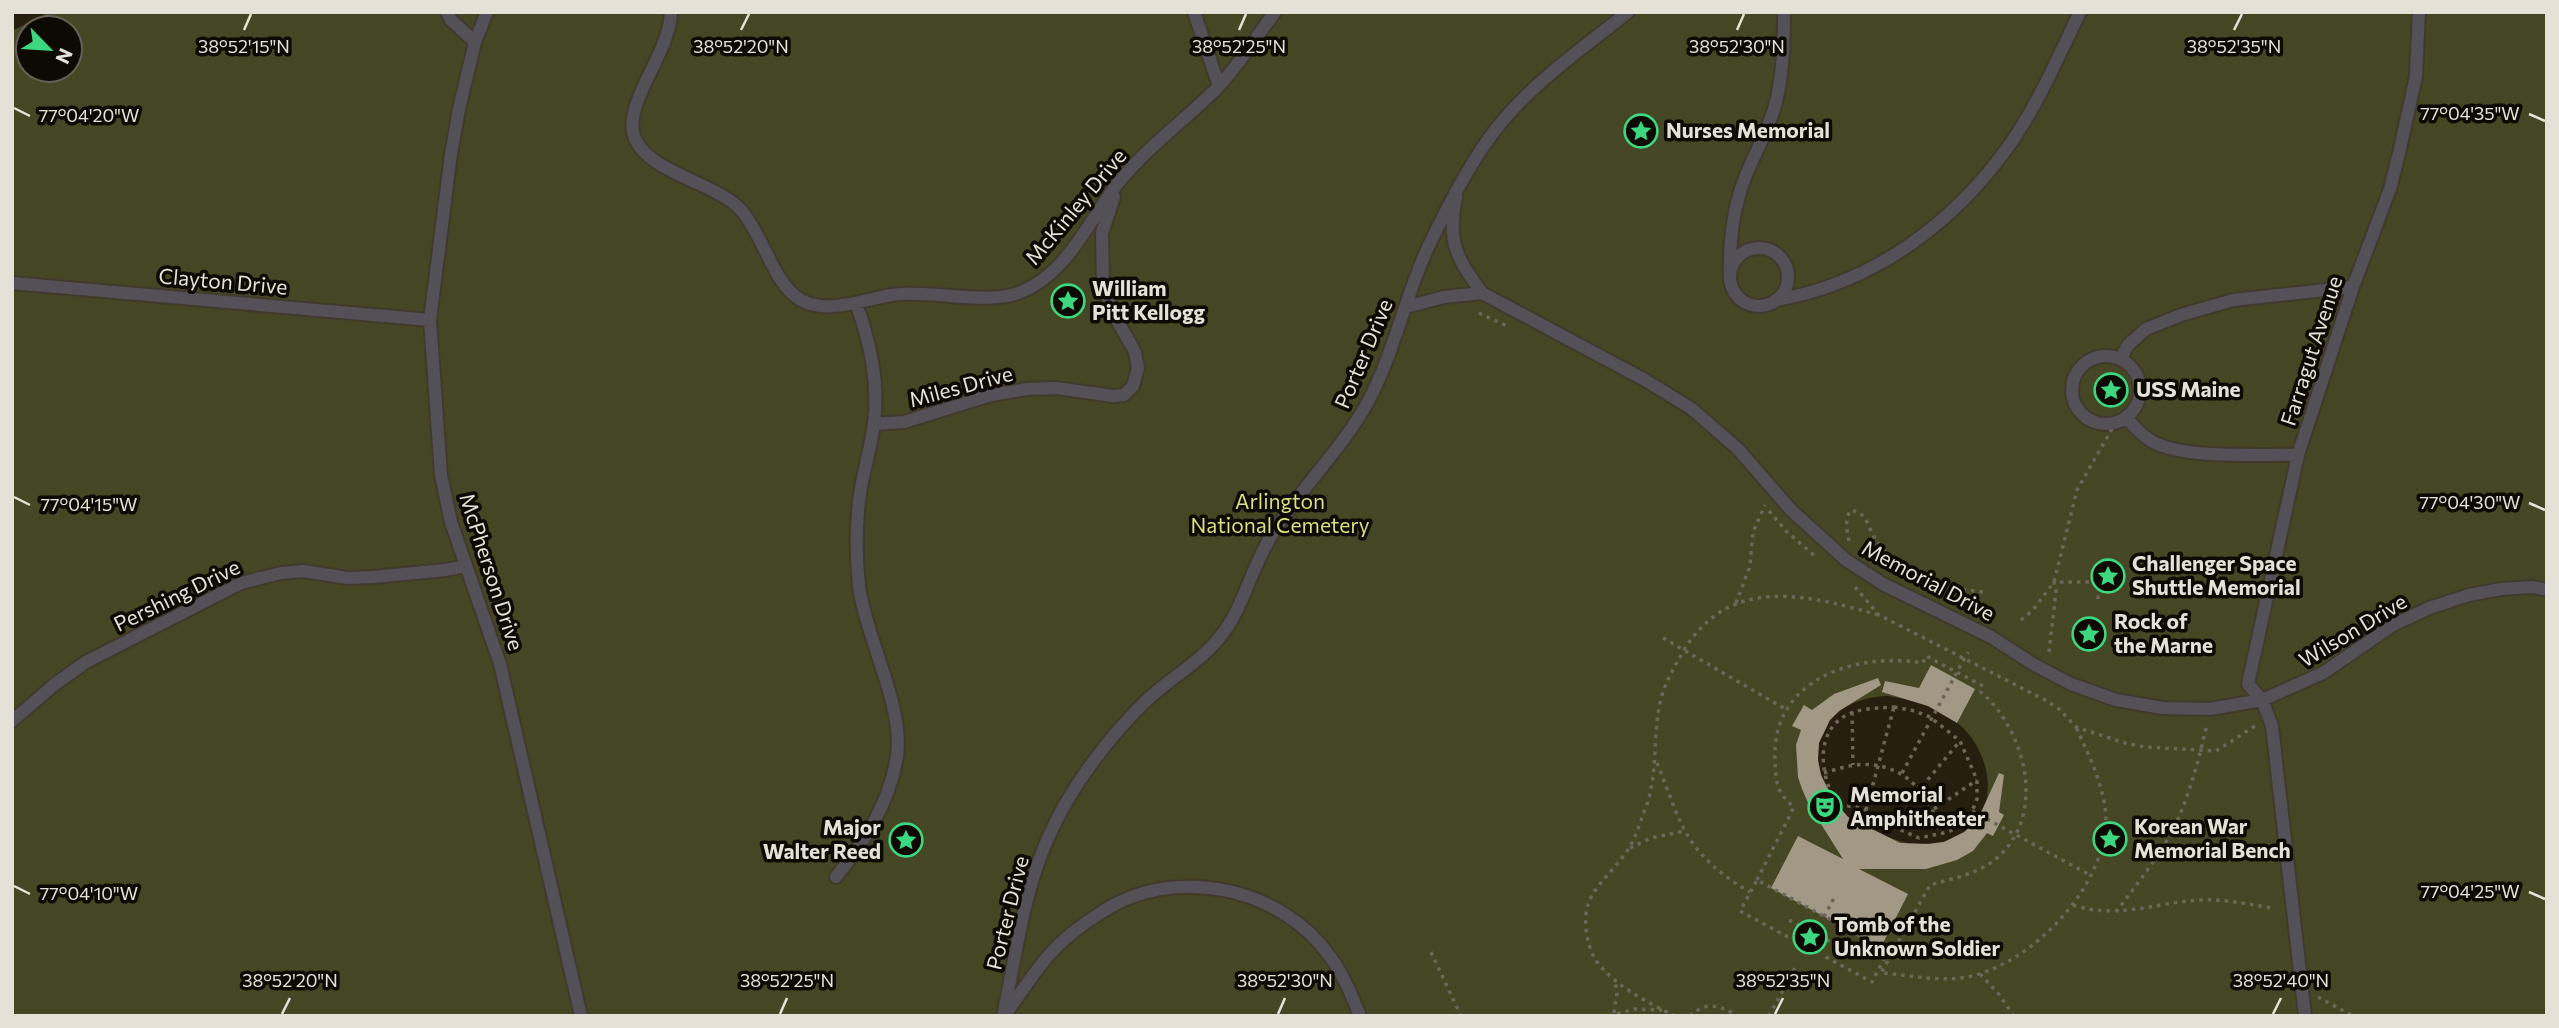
<svg xmlns="http://www.w3.org/2000/svg" width="2559" height="1028" font-family="Commissioner,sans-serif">
	<style>
		.green { fill: #454623; fill-rule: evenodd }
		.building { fill: #a19885 }
		.lines { fill: none; stroke-linecap: round; stroke-linejoin: round }
		.service-casing { stroke: #413a2c; stroke-width: 16 }
		.path { stroke: #6c6659; stroke-width: 3.5; stroke-dasharray: 3.5 5; stroke-linecap: butt }
		.service { stroke: #535057; stroke-width: 12 }
		.ticks { fill: none; stroke: #e6e1d7; stroke-width: 2.5 }
		.labels { text-anchor: middle; stroke-width: 7; stroke-linejoin: round; paint-order: stroke }
		.poi-label { font-size: 21px; font-weight: bold; fill: #e6e1d7; stroke: #0d0a04; text-anchor: start }
		.street-label { font-size: 21px; fill: #e6e1d7; stroke: #0d0a04 }
		.park-label { font-size: 21px; fill: #dbdf7f; stroke: #0d0a04 }
		.ticks-label { font-size: 18px; text-anchor: middle; fill: #e6e1d7; stroke: #0d0a04; stroke-width: 7; stroke-linejoin: round; paint-order: stroke }
	</style>
	<rect width="100%" height="100%" fill="#261f10"/>
	<path class="green" d="M49 12H2547V1016H12V31ZM28 28H70V70H28ZM1887 696C1913 700 1939 707 1960 725 1998 759 2002 831 1941 842 1914 847 1894 842 1870 828 1863 824 1854 821 1847 816 1839 809 1833 799 1828 790 1800 739 1833 698 1887 696Z"/>
	<path class="building" d="M1931 665 1975 689 1957 723 1928 706 1882 692 1885 681 1919 688Z
		M1878 678 1881 685 1839 711 1830 720 1819 743 1818 760 1821 775 1833 799 1848 817 1900 843 1928 844 1944 842 1964 832 1977 821 1999 773 2004 775 1999 812 2004 815 1993 836 1987 833 1973 851 1957 860 1926 869H1859L1908 894 1881 947 1771 888 1798 836 1843 859 1809 805 1802 789 1798 777 1796 745 1801 730 1792 726 1804 705 1812 710 1834 694Z"/>
	<g class="lines">
		<defs>
			<path id="service" d="M447 12 451 20 475 42
				M487 12 475 42 459 109 451 154 430 320 441 475 451 522 500 664 581 1016
				M671 12C670 52 627 98 633 132 641 172 715 181 741 210 762 234 772 277 794 295 820 318 861 300 891 295 931 289 987 306 1021 292 1068 273 1089 220 1118 183 1147 147 1185 120 1217 88 1239 65 1256 37 1275 12
				M1194 12 1219 86
				M1456 197C1447 242 1456 257 1482 293L1645 380 1692 409 1738 449 1791 510 1846 560 1883 584 1991 637 2033 664 2071 684 2116 700 2163 708 2210 709 2262 700 2323 673 2393 625 2429 608 2469 595 2501 589 2533 587 2547 590
				M1730 277a29 29 0 1 1 58 0a29 29 0 1 1-58 0Z
				M1730 281C1729 244 1732 210 1746 175 1755 153 1767 132 1774 109 1783 78 1784 45 1784 12
				M12 283 430 320
				M1776 300C1875 283 1956 222 2013 140 2040 100 2059 55 2080 12
				M1406 307 1444 297 1482 293
				M2072 390a34 34 0 1 1 68 0a34 34 0 1 1-68 0Z
				M2121 358 2128 345 2146 329 2181 315 2233 300 2353 287
				M2126 417C2134 427 2143 437 2155 443 2188 459 2260 454 2298 455
				M874 424 904 422 991 395 1027 389 1056 388 1113 396 1124 395 1133 386 1138 368 1135 352 1114 315 1103 284 1102 233 1114 197
				M12 721 55 684 86 662 241 583 281 573 303 571 348 578 373 577 445 570 465 566
				M836 877C865 841 890 802 897 756 904 705 866 639 859 586 856 558 856 528 859 501 862 475 871 449 874 423 879 381 870 342 856 303
				M1007 1012C1020 994 1033 974 1048 956 1062 940 1084 923 1102 912 1175 864 1282 887 1331 958 1344 976 1352 996 1360 1016
				M1003 1016C1016 956 1023 892 1049 836 1070 788 1110 735 1148 699 1171 678 1201 661 1220 637 1243 609 1251 569 1270 538 1299 489 1342 450 1369 400 1396 348 1407 288 1434 235 1450 202 1473 158 1496 129 1532 83 1583 48 1628 12
				M2305 1016 2272 726 2262 700 2248 684 2298 455 2353 287 2390 189 2400 149 2416 76 2419 12"/>
		</defs>
		<use href="#service" class="service-casing"/>
		<path class="path" d="M1479 313 1509 327
			M1769 511 1787 532 1816 557
			M1849 541C1847 530 1844 519 1851 510L1860 513 1865 518 1876 541 1896 564 1897 572
			M2098 570V602
			M1913 579 1933 586 1983 592
			M1855 587 1879 615 2045 700 2059 709 2076 727 2125 743 2145 747 2216 751 2255 726
			M1736 603 1750 566 1753 532 1765 505
			M2021 620 2033 610 2054 582 2077 490 2113 427
			M1663 638 1787 710
			M2049 652 2056 591 2054 582H2098
			M1894 707 1915 711 1930 717 1960 741 1977 780V799L1971 814 1960 826 1948 832 1919 838 1887 824 1866 810 1852 806 1839 807C1820 779 1812 729 1851 713 1864 708 1881 708 1894 707Z
			M1852 712 1853 765
			M1657 763C1666 784 1673 808 1684 829 1698 856 1723 877 1750 892
			M1824 773C1834 770 1845 766 1856 765 1901 760 1931 792 1940 834
			M1902 773 1968 652
			M1934 809 1977 780
			M1866 810 1894 707
			M1972 811 2090 875
			M1888 824 1920 789 1960 741
			M1630 848 1651 838 1684 831
			M1757 880 1794 807C1776 792 1776 783 1775 760 1771 678 1857 652 1923 663L1926 656 1983 686 1981 692C2025 730 2047 812 1999 856 1980 874 1954 878 1930 885L1881 973C1908 975 1934 981 1961 978 2030 969 2115 880 2105 807 2101 779 2087 752 2076 727
			M2073 905C2118 920 2156 902 2201 900 2225 899 2248 904 2271 908
			M2116 912C2134 888 2154 863 2169 837 2188 802 2198 763 2207 724
			M1824 917 1835 896
			M1789 920 1838 946
			M1788 937 1740 911 1757 880 1888 951 1872 982 1822 955
			M1431 952 1461 1016
			M1980 974 1998 993 2014 1016
			M2318 997 2353 1016
			M1614 1013 1617 993 1615 981
			M1609 1016 1635 1009 1662 1010
			M1675 1016C1648 1003 1599 978 1590 948 1575 895 1601 888 1627 851 1635 840 1639 825 1644 812 1659 777 1652 740 1660 703 1664 683 1674 668 1684 650 1731 574 1807 595 1879 615
			M1690 1016C1707 1000 1720 1006 1738 1016
			M1769 1016 1795 968"/>
		<use href="#service" class="service"/>
	</g>
	<path class="ticks" d="M244 30 251 14M741 30 749 14M1239 30 1246 14M1737 30 1744 14M2234 30 2242 14M14 108 30 116M2529 114 2545 121M14 497 30 505M2529 503 2545 510M14 886 30 894M2529 892 2545 899M282 1014 290 998M780 1014 787 998M1278 1014 1285 998M1775 1014 1783 998M2273 1014 2281 998"/>
	<defs>
		<symbol id="sight-ring" viewBox="-11 -11 22 22"><circle r="9.5" fill="#0d0a04" stroke="#3cd77e" stroke-width="1.5"/><path d="M0-6L1.8-2.2L6-1.7L2.9 1.2L3.7 5.4L0 3.3L-3.7 5.4L-2.9 1.2L-6-1.7L-1.8-2.2Z" fill="#3cd77e"/></symbol>
		<symbol id="theatre-ring" viewBox="-11 -11 22 22"><circle r="9.5" fill="#0d0a04" stroke="#3cd77e" stroke-width="1.5"/><path d="M-5-5.5Q0-4 5-5.5V0Q5 5 0 6Q-5 5-5 0ZM-3.3-2.5H-1v1.5H-3.3ZM1-2.5H3.3v1.5H1ZM-2.8 1Q0 5.5 2.8 1Z" fill="#3cd77e"/></symbol>
	</defs>
	<g fill-rule="evenodd">
		<use href="#sight-ring" x="1622" y="112" width="38" height="38"/>
		<use href="#sight-ring" x="1049" y="282" width="38" height="38"/>
		<use href="#sight-ring" x="2092" y="371" width="38" height="38"/>
		<use href="#sight-ring" x="2089" y="557" width="38" height="38"/>
		<use href="#sight-ring" x="2070" y="615" width="38" height="38"/>
		<use href="#theatre-ring" x="1806" y="788" width="38" height="38"/>
		<use href="#sight-ring" x="2091" y="820" width="38" height="38"/>
		<use href="#sight-ring" x="887" y="821" width="38" height="38"/>
		<use href="#sight-ring" x="1791" y="918" width="38" height="38"/>
	</g>
	<g class="labels">
		<g class="poi-label">
			<text x="1666" y="138">Nurses Memorial</text>
			<text x="1092" y="296">William<tspan x="1092" dy="24">Pitt Kellogg</tspan></text>
			<text x="2136" y="397">USS Maine</text>
			<text x="2132" y="571">Challenger Space<tspan x="2132" dy="24">Shuttle Memorial</tspan></text>
			<text x="2114" y="629">Rock of<tspan x="2114" dy="24">the Marne</tspan></text>
			<text x="1850" y="802">Memorial<tspan x="1850" dy="24">Amphitheater</tspan></text>
			<text x="2134" y="834">Korean War<tspan x="2134" dy="24">Memorial Bench</tspan></text>
			<text x="881" y="835" text-anchor="end">Major<tspan x="881" dy="24">Walter Reed</tspan></text>
			<text x="1834" y="932">Tomb of the<tspan x="1834" dy="24">Unknown Soldier</tspan></text>
		</g>
		<g class="street-label">
			<text transform="translate(1076 207) rotate(-50)" y="7">McKinley Drive</text>
			<text transform="translate(223 282) rotate(5)" y="7">Clayton Drive</text>
			<text transform="translate(2312 351) rotate(-72)" y="7">Farragut Avenue</text>
			<text transform="translate(1364 354) rotate(-67)" y="7">Porter Drive</text>
			<text transform="translate(961 387) rotate(-15)" y="7">Miles Drive</text>
			<text transform="translate(491 572) rotate(72)" y="7">McPherson Drive</text>
			<text transform="translate(1928 581) rotate(28)" y="7">Memorial Drive</text>
			<text transform="translate(177 596) rotate(-26)" y="7">Pershing Drive</text>
			<text transform="translate(2353 631) rotate(-31)" y="7">Wilson Drive</text>
			<text transform="translate(1008 913) rotate(-76)" y="7">Porter Drive</text>
		</g>
		<g class="park-label">
			<text x="1280" y="509">Arlington<tspan x="1280" dy="24">National Cemetery</tspan></text>
		</g>
	</g>
	<g class="ticks-label">
		<text x="244" y="53">38°52'15"N</text>
		<text x="741" y="53">38°52'20"N</text>
		<text x="1239" y="53">38°52'25"N</text>
		<text x="1737" y="53">38°52'30"N</text>
		<text x="2234" y="53">38°52'35"N</text>
		<text x="2470" y="120">77°04'35"W</text>
		<text x="89" y="122">77°04'20"W</text>
		<text x="2470" y="509">77°04'30"W</text>
		<text x="89" y="511">77°04'15"W</text>
		<text x="2470" y="898">77°04'25"W</text>
		<text x="89" y="900">77°04'10"W</text>
		<text x="290" y="987">38°52'20"N</text>
		<text x="787" y="987">38°52'25"N</text>
		<text x="1285" y="987">38°52'30"N</text>
		<text x="1783" y="987">38°52'35"N</text>
		<text x="2281" y="987">38°52'40"N</text>
	</g>
	<rect width="2559" height="1028" fill="none" stroke="#e6e1d7" stroke-width="28"/>
	<g transform="translate(49 49) rotate(115)"><circle r="33" fill="#0d0a04" stroke="#646058" stroke-width="2"/>
	<path d="M0-5L12 26L0 18L-12 26Z" fill="#3cd77e"/>
	<text y="-10" font-size="19" font-weight="bold" text-anchor="middle" fill="#e6e1d7">N</text>
	</g>
</svg>
